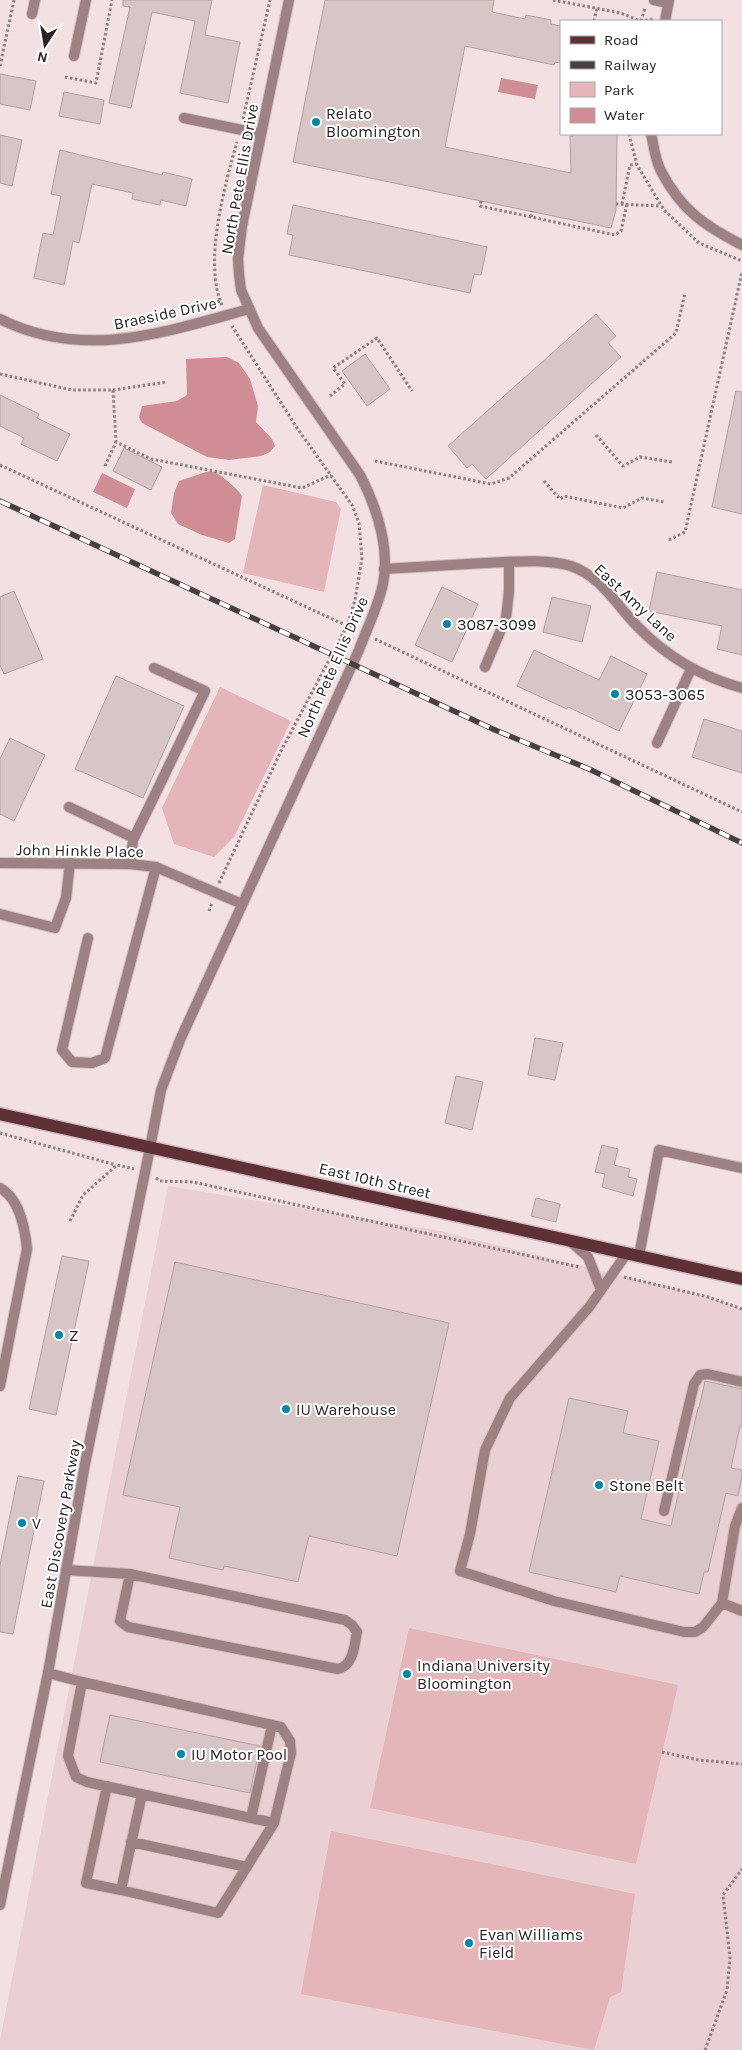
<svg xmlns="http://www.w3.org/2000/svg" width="742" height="2050" font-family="Karla,sans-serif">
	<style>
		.built { fill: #ead0d2 }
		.green { fill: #e4b5b9 }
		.water { fill: #cf8e94 }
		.building { fill: #d8c6c7; stroke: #b1a0a1 }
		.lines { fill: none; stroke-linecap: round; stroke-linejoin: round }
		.service-casing { stroke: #cebec0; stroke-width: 12 }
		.minor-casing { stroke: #cebec0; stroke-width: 12 }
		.tertiary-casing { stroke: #cebec0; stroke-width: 12 }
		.primary-casing { stroke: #cebec0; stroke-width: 15 }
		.path { stroke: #8c8081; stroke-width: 3; stroke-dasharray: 2.5 2.5; stroke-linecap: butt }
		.service { stroke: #9e8183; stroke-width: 10 }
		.minor { stroke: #9e8183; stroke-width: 10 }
		.tertiary { stroke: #9e8183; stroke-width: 10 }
		.primary { stroke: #5f3036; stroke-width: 12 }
		.rail-casing { stroke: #474040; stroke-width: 5.5 }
		.rail { stroke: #fff; stroke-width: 4; stroke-dasharray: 11; stroke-linecap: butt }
		.poi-dot { fill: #0088a8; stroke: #fff; stroke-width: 2 }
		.labels { text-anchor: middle; stroke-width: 4; stroke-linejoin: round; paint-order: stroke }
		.poi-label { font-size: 16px; fill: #292323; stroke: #fff; text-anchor: start }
		.street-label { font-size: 16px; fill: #292323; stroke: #fff }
	</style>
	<rect width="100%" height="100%" fill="#f2e0e2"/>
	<path class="built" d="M168 1186 440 1231 708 1297 742 1309V2050H0V2040Z"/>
	<path class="green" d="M263 485 336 502 341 509 324 592 243 573Z
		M220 687 291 721 234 837 214 857 174 844 162 808Z
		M409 1628 678 1685 636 1864 370 1808Z
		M331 1831 635 1894 621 1992 610 1997 594 2050 301 1994Z"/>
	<path class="water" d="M501 78 538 85 535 99 498 92Z
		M227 357 239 363 250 379 258 406 256 422 272 439 275 446 270 452 261 456 229 460 207 457 142 423 139 417 142 406 177 401 187 395 186 359Z
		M206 472C209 472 212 472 215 472 220 474 240 491 242 496L235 539 229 543 202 535 178 524 171 513 174 493 179 481Z
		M102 473 135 489 127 508 93 492Z"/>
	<path class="building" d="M123 0H212L205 35 240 42 228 103 180 93 195 21 152 12 131 108 109 103 130 7 123 6Z
		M325 0H494L492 12 525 19 526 15 551 20V24L561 26V63L555 62 554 65 465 46 445 147 571 173 570 136H573V134H617L616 210 611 228 293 162Z
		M0 74 36 81 30 110 0 104Z
		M64 92 104 100 100 124 59 116Z
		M0 135 22 140 12 186 0 183Z
		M60 150 162 175 163 172 192 179 186 206 161 200 160 205 132 199 133 193 92 184 79 243 73 241 64 285 34 278 43 233 53 235 61 196 51 194Z
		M293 205 487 247 481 275 474 274 470 293 289 255 293 235 287 234Z
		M596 314 616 336 608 343 621 357 486 479 472 464 467 468 448 446Z
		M365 354 390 389 367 406 342 371Z
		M736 391 742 392V514L712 507Z
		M0 395 39 414 37 418 70 434 57 461 21 444 24 438 0 426Z
		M124 448 162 467 151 490 113 471Z
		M657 572 742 590V655L717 649 722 626 649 611Z
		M442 587 478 604 452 662 415 645Z
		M14 591 43 659 4 674 0 665V597Z
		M552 597 591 606 582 642 543 632Z
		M534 650 599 680 611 656 647 674 619 731 568 707 567 709 517 686Z
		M116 676 184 706 143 798 75 769Z
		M704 719 742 731V773L692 757Z
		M10 738 45 755 14 821 0 814V759Z
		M535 1038 563 1043 555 1080 528 1075Z
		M456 1076 483 1082 472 1130 445 1123Z
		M602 1145 618 1149 614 1165 630 1169 628 1177 637 1179 633 1196 602 1187 605 1174 595 1172Z
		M536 1198 560 1204 556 1222 531 1216Z
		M62 1256 89 1261 56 1415 29 1409Z
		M175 1262 449 1323 397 1556 309 1536 298 1582 224 1566 223 1570 169 1558 180 1507 123 1495Z
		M705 1381 742 1389V1426H740L731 1468 742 1470V1476L738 1496 726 1493 708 1572H704L699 1594 620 1576 616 1592 529 1572 569 1398 628 1411 623 1433 659 1441 641 1519 671 1526 698 1408H699Z
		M18 1476 44 1481 13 1634 0 1632V1565Z
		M110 1715 260 1746 250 1793 100 1762Z"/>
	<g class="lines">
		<defs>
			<path id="service" d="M32 14 35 0
				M74 56 86 0
				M184 118 261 134
				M485 667 506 618 509 591V562
				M657 743 691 669
				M69 807 134 838
				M130 864 133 840 205 691 154 668
				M0 914 55 928 66 898 70 863
				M88 938 62 1050 72 1062 92 1063 105 1058 156 867
				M0 1188C20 1199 25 1228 27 1249L0 1386
				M569 1240 588 1257 601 1290
				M627 1253 590 1306 510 1398 485 1450 470 1534 460 1571 554 1601 684 1632H695L703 1627 722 1603 735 1526 742 1508
				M639 1256 659 1150 742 1168
				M664 1511 694 1384 700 1375 708 1374 742 1382
				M66 1570 130 1574 345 1620 352 1625 357 1632C354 1646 354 1665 338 1669L128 1627 120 1621 130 1574
				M722 1603 742 1611
				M48 1673 82 1682 68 1756 76 1777 87 1782 274 1823 291 1753 290 1741 281 1727 82 1682
				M107 1786 86 1883 121 1890 142 1794
				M251 1818 272 1725
				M131 1842 247 1867
				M121 1890 218 1913 274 1823"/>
			<path id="minor" d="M654 0 668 3
				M665 21 669 0
				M651 134C654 146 655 160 661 171 681 210 705 226 742 245
				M0 319C84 361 165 332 249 309
				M384 569C417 567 451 565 484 563 511 562 544 558 571 566 601 576 617 606 638 627 667 657 702 677 742 688
				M0 863 130 864 156 867 242 904
				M0 1905 48 1673 85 1464 150 1148"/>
			<path id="tertiary" d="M150 1148 161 1090 180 1040 359 650C367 628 378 607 383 584 390 547 377 508 360 475L258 328 241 290 239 274 238 259 242 226 289 0"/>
			<path id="primary" d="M0 1114 742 1279"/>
		</defs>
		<use href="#service" class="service-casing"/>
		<use href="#minor" class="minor-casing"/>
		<use href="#tertiary" class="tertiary-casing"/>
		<use href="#primary" class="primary-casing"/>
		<path class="path" d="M553 0 621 13 640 21 654 19
			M594 21 597 8
			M641 21 645 8
			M0 66 14 0
			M65 77 96 83 112 0
			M243 119 270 0
			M629 134 637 165 664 210 699 243 742 261
			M481 201 480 206 615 235 621 231 627 204
			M616 204 661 206
			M622 204 630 165 637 164
			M531 217 532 211
			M208 305 220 301
			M222 305C203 263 225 184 237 142
			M0 374 72 390H113L116 442
			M113 390 167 382
			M330 396 345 384 333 368 377 338 412 391
			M596 435 623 466 640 457 672 462
			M375 461 491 484 509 478 676 333 685 293
			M0 465 356 630
			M105 466 116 442 151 459 302 488 331 475
			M544 481 560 499 564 496 623 508 642 498 664 502
			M669 540 685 532 742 272
			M375 639 742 812
			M219 883 281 751 347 626 355 600 362 558 359 523 352 505 297 428 232 326
			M209 911 212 903
			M0 1133 116 1165
			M156 1178 160 1181 193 1182 579 1267
			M70 1221 83 1195 117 1165 134 1169
			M624 1277 708 1297 742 1309
			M662 1752 699 1760 742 1764
			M705 2050 727 1990 730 1958 723 1895 742 1869"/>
		<use href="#service" class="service"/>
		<use href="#minor" class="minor"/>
		<use href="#tertiary" class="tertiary"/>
		<use href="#primary" class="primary"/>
		<defs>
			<path id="rail" d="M0 501 495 730 589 769 742 843"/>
		</defs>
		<use href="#rail" class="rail-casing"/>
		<use href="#rail" class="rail"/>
	</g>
	<g class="poi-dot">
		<circle cx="316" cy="122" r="5"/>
		<circle cx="447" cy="624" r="5"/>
		<circle cx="615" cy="694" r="5"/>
		<circle cx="59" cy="1335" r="5"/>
		<circle cx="286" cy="1409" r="5"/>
		<circle cx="599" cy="1485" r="5"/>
		<circle cx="22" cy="1523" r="5"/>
		<circle cx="407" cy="1674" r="5"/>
		<circle cx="181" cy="1754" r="5"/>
		<circle cx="469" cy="1943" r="5"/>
	</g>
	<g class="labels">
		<g class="poi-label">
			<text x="326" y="119">Relato<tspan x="326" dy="18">Bloomington</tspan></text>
			<text x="457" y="630">3087-3099</text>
			<text x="625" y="700">3053-3065</text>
			<text x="69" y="1341">Z</text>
			<text x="296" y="1415">IU Warehouse</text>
			<text x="609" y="1491">Stone Belt</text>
			<text x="32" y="1529">V</text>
			<text x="417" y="1671">Indiana University<tspan x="417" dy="18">Bloomington</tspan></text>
			<text x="191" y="1760">IU Motor Pool</text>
			<text x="479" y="1940">Evan Williams<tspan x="479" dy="18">Field</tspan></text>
		</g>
		<g class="street-label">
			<text transform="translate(239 179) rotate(-80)" y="6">North Pete Ellis Drive</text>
			<text transform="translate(165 313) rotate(-12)" y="6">Braeside Drive</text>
			<text transform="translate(636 602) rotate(43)" y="6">East Amy Lane</text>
			<text transform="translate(332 667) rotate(-66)" y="6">North Pete Ellis Drive</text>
			<text transform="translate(80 850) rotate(1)" y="6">John Hinkle Place</text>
			<text transform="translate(375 1180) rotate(13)" y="6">East 10th Street</text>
			<text transform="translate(60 1524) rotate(-80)" y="6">East Discovery Parkway</text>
		</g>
	</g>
	<rect x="560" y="20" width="162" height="115" fill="#ffffff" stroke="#a9a7a7"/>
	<rect x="570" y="36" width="25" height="8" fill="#5f3036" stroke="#a9a7a7"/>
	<text x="604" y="45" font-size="15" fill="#292323">Road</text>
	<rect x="570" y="61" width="25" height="8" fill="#474040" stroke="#a9a7a7"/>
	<text x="604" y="70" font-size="15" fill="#292323">Railway</text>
	<rect x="570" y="82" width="25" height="15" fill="#e4b5b9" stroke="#a9a7a7"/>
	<text x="604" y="95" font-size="15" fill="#292323">Park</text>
	<rect x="570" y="108" width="25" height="15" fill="#cf8e94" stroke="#a9a7a7"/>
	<text x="604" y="120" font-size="15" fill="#292323">Water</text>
	<g transform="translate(45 45) rotate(192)" stroke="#ffffff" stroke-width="4" paint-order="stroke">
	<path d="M0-4L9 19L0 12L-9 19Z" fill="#292323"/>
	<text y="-8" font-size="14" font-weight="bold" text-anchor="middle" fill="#292323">N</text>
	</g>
</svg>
